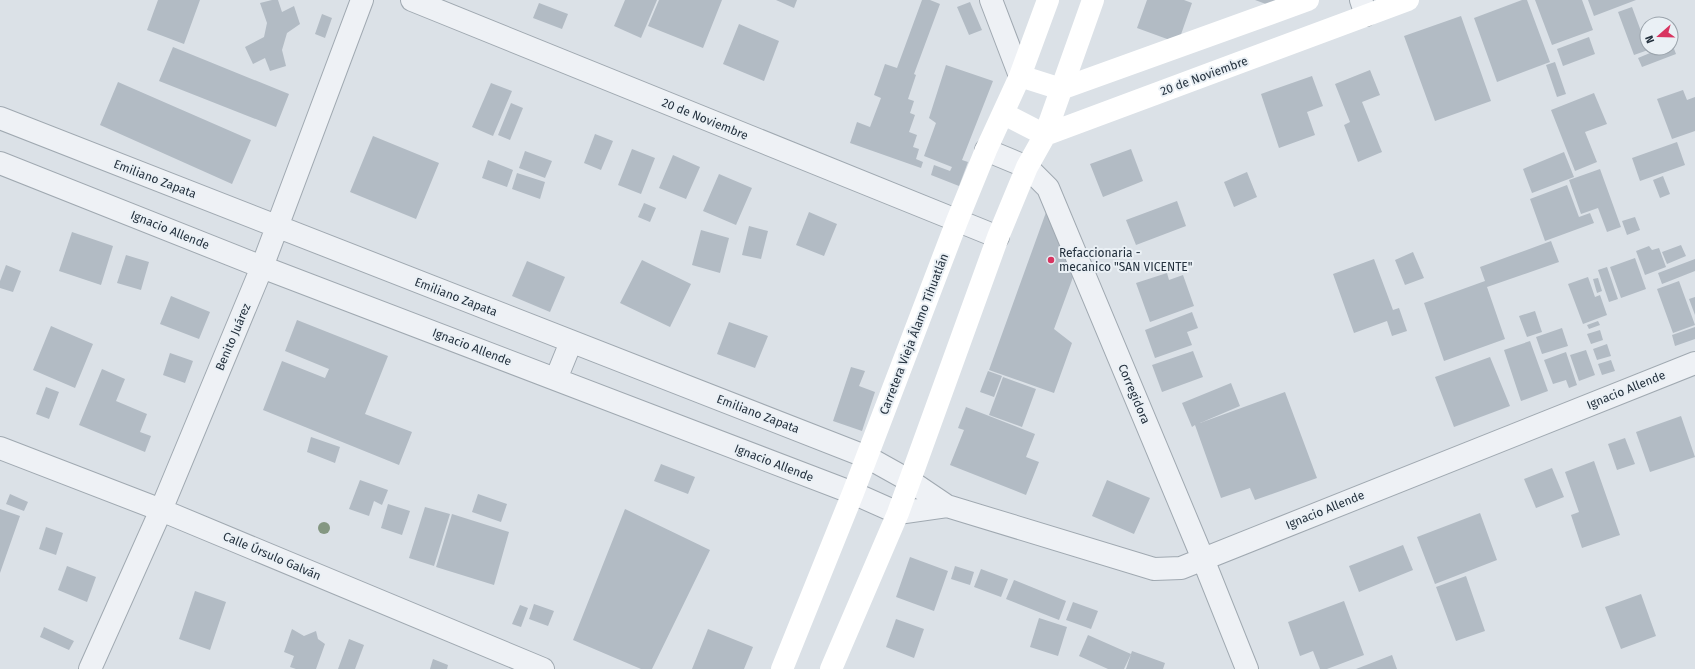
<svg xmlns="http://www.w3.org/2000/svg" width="1695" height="669" font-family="'Fira Sans',sans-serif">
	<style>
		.building { fill: #b2bbc4 }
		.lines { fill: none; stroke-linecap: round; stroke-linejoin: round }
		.minor-casing { stroke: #a0a9b1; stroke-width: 24 }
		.tertiary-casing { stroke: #a0a9b1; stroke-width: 24 }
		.minor { stroke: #eef1f5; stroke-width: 22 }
		.tertiary { stroke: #eef1f5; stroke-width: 22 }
		.secondary { stroke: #fff; stroke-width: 22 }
		.tree { fill: #849782 }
		.poi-dot { fill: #d83460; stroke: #eaf0f5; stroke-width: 1.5 }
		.labels { text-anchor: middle; stroke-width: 4; stroke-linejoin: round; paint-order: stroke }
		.street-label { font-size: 12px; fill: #24313e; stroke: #eaf0f5 }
		.poi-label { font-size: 12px; fill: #24313e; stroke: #eaf0f5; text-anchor: start }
	</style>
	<rect width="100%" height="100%" fill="#dbe1e7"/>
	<path class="building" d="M158 0H200L184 44 147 30Z
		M272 0H278L282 12 294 6 300 24 287 33 282 50 286 66 270 71 265 58 253 64 245 47 264 37 267 23 260 3Z
		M625 0H657L641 38 614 26Z
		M659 0H722L703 48 648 26Z
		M776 0H797L794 8Z
		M922 0H930L940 4 914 74 916 75 908 99 914 101 910 113 915 115 909 132 917 135 913 147 919 149 916 159 923 162 921 168 850 143 857 122 870 127 881 98 874 95 885 64 897 68Z
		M1147 0H1184L1192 3 1178 43 1137 28Z
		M1255 0H1279L1277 8Z
		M1522 0H1527L1550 62 1497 82 1474 18Z
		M1535 0H1582L1593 30 1552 45Z
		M1588 0H1636L1594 16Z
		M970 2 982 30 969 35 957 7Z
		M539 3 568 14 562 29 533 18Z
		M1632 7 1648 50 1634 55 1618 12Z
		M322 14 332 18 325 38 315 34Z
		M1461 16 1491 101 1435 121 1404 36Z
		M739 24 779 41 764 81 723 64Z
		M1589 37 1595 54 1563 66 1557 49Z
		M1671 41 1676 54 1642 67 1638 58 1650 53 1649 48H1671Z
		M173 47 289 94 276 127 159 81Z
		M1555 62 1566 94 1557 97 1546 65Z
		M946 65 993 81 962 160 968 162 959 186 931 175 934 165 950 171 952 167 924 156 936 123 929 118Z
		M1370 70 1380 95 1362 102 1382 152 1358 162 1344 125 1350 122 1335 84Z
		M1312 76 1323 106 1307 112 1315 135 1279 148 1261 94Z
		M118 82 251 140 232 184 100 125Z
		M491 83 512 91 493 136 472 127Z
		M1683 90 1687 100 1695 97V131L1672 139 1657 99Z
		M1594 93 1607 124 1585 132 1597 162 1575 171 1551 110Z
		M511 103 523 108 510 140 498 135Z
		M595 134 613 141 601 170 584 163Z
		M373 136 439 163 416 219 350 192Z
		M1677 142 1685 165 1640 181 1632 158Z
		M632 149 655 158 641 194 618 185Z
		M1131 149 1143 181 1103 197 1090 164Z
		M525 151 552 161 545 178 519 168Z
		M1564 152 1574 177 1532 193 1523 169Z
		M673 155 700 167 686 199 659 188Z
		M488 160 513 170 507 187 482 178Z
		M1600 169 1621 227 1607 232 1598 208 1581 214 1569 180Z
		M1247 172 1257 197 1234 207 1224 182Z
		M517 173 545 182 540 199 512 189Z
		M719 174 752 188 736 225 703 211Z
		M1663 176 1670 194 1660 198 1653 180Z
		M1567 185 1579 217 1590 213 1594 223 1545 241 1530 199Z
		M1177 201 1186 226 1136 245 1126 220Z
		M644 203 656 208 650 222 638 217Z
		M1049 204 1076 269 1054 329 1072 343 1054 393 989 370Z
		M809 212 837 224 824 256 796 245Z
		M1635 217 1640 230 1627 235 1622 221Z
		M749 226 768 231 761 259 742 255Z
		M701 230 729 238 720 273 692 265Z
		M72 232 113 246 101 285 59 271Z
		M1551 241 1559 262 1487 287 1505 339 1444 361 1424 303 1485 281 1480 267Z
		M1681 245 1686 256 1667 264 1662 252Z
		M1649 246 1652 250 1659 248 1666 267 1645 275 1636 251Z
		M1413 252 1424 278 1405 285 1395 260Z
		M126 255 149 262 141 290 117 283Z
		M1635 258 1646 289 1621 298 1610 267Z
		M1374 259 1393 310 1399 308 1407 331 1392 336 1387 321 1354 333 1333 274Z
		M1695 259V271L1662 284 1658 273Z
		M642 260 691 284 670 327 620 303Z
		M527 261 565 277 550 312 512 296Z
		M6 265 21 271 13 292 0 288V281Z
		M1607 267 1618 299 1609 302 1598 270Z
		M1167 273 1169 280 1183 275 1194 306 1150 322 1136 283Z
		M1588 277 1595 297 1600 295 1607 315 1583 324 1568 284Z
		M1598 278 1602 291 1597 293 1593 279Z
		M1679 281 1695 325 1673 333 1657 289Z
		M171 296 210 312 199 339 160 324Z
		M1695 297V315L1689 299Z
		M1535 311 1542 332 1527 337 1519 316Z
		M1192 312 1198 328 1187 332 1192 345 1155 358 1145 330Z
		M297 320 388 356 365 414 412 432 399 465 263 410 282 361 325 378 329 369 285 351Z
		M1598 321 1600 325 1589 329 1587 325Z
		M729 322 768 336 755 368 717 354Z
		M51 326 93 344 75 388 33 370Z
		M1695 327V339L1675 346 1672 335Z
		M1562 328 1568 346 1542 354 1536 337Z
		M1600 330 1603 340 1591 344 1587 334Z
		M1530 341 1548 391 1521 401 1504 350Z
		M1607 344 1611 356 1597 360 1593 349Z
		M1586 350 1595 375 1579 381 1570 355Z
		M1193 351 1203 377 1162 392 1152 365Z
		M1566 352 1577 385 1569 388 1566 380 1553 384 1544 360Z
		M170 353 193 361 185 383 163 375Z
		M1490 357 1510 406 1454 427 1435 377Z
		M1611 360 1615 371 1602 375 1598 364Z
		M851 367 865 371 859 386 875 392 862 431 833 421Z
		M102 369 125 379 116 401 147 414 140 432 151 436 145 452 79 425Z
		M988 371 1002 376 994 397 980 392Z
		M1003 377 1036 389 1022 427 989 415Z
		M1231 383 1240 406 1200 423 1285 392 1317 478 1255 500 1250 488 1221 498 1195 425 1192 427 1182 403Z
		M46 387 59 392 49 419 36 414Z
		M966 407 1035 434 1026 457 1039 462 1026 495 950 465 964 430 958 428Z
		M1681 416 1695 457 1650 472 1636 432Z
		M311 437 340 447 335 463 307 452Z
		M1625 438 1635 464 1617 470 1608 444Z
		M1594 461 1620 535 1582 548 1571 515 1579 512 1565 472Z
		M661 464 695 477 688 494 654 481Z
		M1552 468 1564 497 1536 508 1524 479Z
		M360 480 388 490 382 505 374 501 369 516 349 509Z
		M1107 480 1150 498 1134 534 1092 516Z
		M10 494 28 502 24 511 6 504Z
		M478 494 507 504 501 522 472 512Z
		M388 504 410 511 402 535 381 528Z
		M425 507 450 514 434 566 409 558Z
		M0 509 20 516 0 573Z
		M625 509 710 550 652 669H641L573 640Z
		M1480 513 1497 560 1435 584 1417 537Z
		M452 514 509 532 494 585 436 567Z
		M46 527 63 533 56 555 39 549Z
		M1403 545 1413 570 1359 592 1349 566Z
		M910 557 948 571 934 611 896 597Z
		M67 566 96 577 87 602 58 590Z
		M955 566 974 572 970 585 951 579Z
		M981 569 1008 579 1001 597 974 587Z
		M1466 576 1485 631 1456 641 1436 587Z
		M1014 580 1066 601 1059 620 1006 599Z
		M195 591 226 602 210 650 179 639Z
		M1641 594 1656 636 1621 649 1605 607Z
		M1344 601 1364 655 1327 669H1320L1313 651 1300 656 1288 622Z
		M1073 602 1098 611 1091 629 1066 620Z
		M534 604 554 611 548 626 529 619Z
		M520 605 528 608 521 627 512 624Z
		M1039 618 1067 627 1058 656 1030 647Z
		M896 619 924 629 914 658 886 647Z
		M44 627 74 641 69 650 40 637Z
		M292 629 304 636 316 631 318 639 325 644 316 669H296L290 667 294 656 284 652Z
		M708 629 753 647 744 669H692Z
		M1088 635 1131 654 1124 669H1108L1079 656Z
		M349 639 364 645 355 669H338Z
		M1132 651 1165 663 1163 669H1126Z
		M1392 655 1397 669H1356Z
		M433 659 448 665 447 669H430Z"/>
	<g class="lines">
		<defs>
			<path id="minor" d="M412 0 998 237
				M991 0 1020 76
				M0 118 867 457 910 481 947 506 1154 569 1181 568 1695 363
				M986 150 1027 167 1048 188 1203 559 1247 669
				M0 163 262 267 853 493 898 513 947 506
				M556 379 571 342
				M0 448 161 510 543 669
				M90 669 161 510 262 267 362 0"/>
			<path id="tertiary" d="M1361 0 1366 15"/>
		</defs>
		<use href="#minor" class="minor-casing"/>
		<use href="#tertiary" class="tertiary-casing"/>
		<use href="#minor" class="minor"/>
		<use href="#tertiary" class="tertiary"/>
		<path class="secondary" d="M1020 76 1061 89 1308 0
			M1004 114 1045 135 1408 0
			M782 669 853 493 957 221 986 150 1020 76 1048 0
			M831 669 898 513 998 237 1027 167 1045 135 1093 0"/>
	</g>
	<circle class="tree" cx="324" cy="528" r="6"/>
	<circle class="poi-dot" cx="1051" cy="260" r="4"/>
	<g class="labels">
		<g class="street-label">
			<text transform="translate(1204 76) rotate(-20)" y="4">20 de Noviembre</text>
			<text transform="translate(705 119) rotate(22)" y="4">20 de Noviembre</text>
			<text transform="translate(155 179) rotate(21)" y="4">Emiliano Zapata</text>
			<text transform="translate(170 230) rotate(22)" y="4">Ignacio Allende</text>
			<text transform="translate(456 297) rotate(21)" y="4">Emiliano Zapata</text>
			<text transform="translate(914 334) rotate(-69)" y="4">Carretera Vieja Álamo Tihuatlán</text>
			<text transform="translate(233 337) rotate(-67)" y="4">Benito Juárez</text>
			<text transform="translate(472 347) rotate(21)" y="4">Ignacio Allende</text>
			<text transform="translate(1626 390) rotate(-22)" y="4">Ignacio Allende</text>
			<text transform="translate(1134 394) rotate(67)" y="4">Corregidora</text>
			<text transform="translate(758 414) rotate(21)" y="4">Emiliano Zapata</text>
			<text transform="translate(774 463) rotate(21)" y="4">Ignacio Allende</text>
			<text transform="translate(1325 510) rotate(-22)" y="4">Ignacio Allende</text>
			<text transform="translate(272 556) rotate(23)" y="4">Calle Úrsulo Galván</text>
		</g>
		<g class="poi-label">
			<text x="1059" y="257">Refaccionaria -<tspan x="1059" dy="14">mecanico "SAN VICENTE"</tspan></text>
		</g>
	</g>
	<g transform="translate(1659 36) rotate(250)"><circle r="19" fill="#eaf0f5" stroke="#9ba4ac"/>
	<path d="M0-3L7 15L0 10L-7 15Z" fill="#d83460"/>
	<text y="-6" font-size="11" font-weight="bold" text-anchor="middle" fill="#24313e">N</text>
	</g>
</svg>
